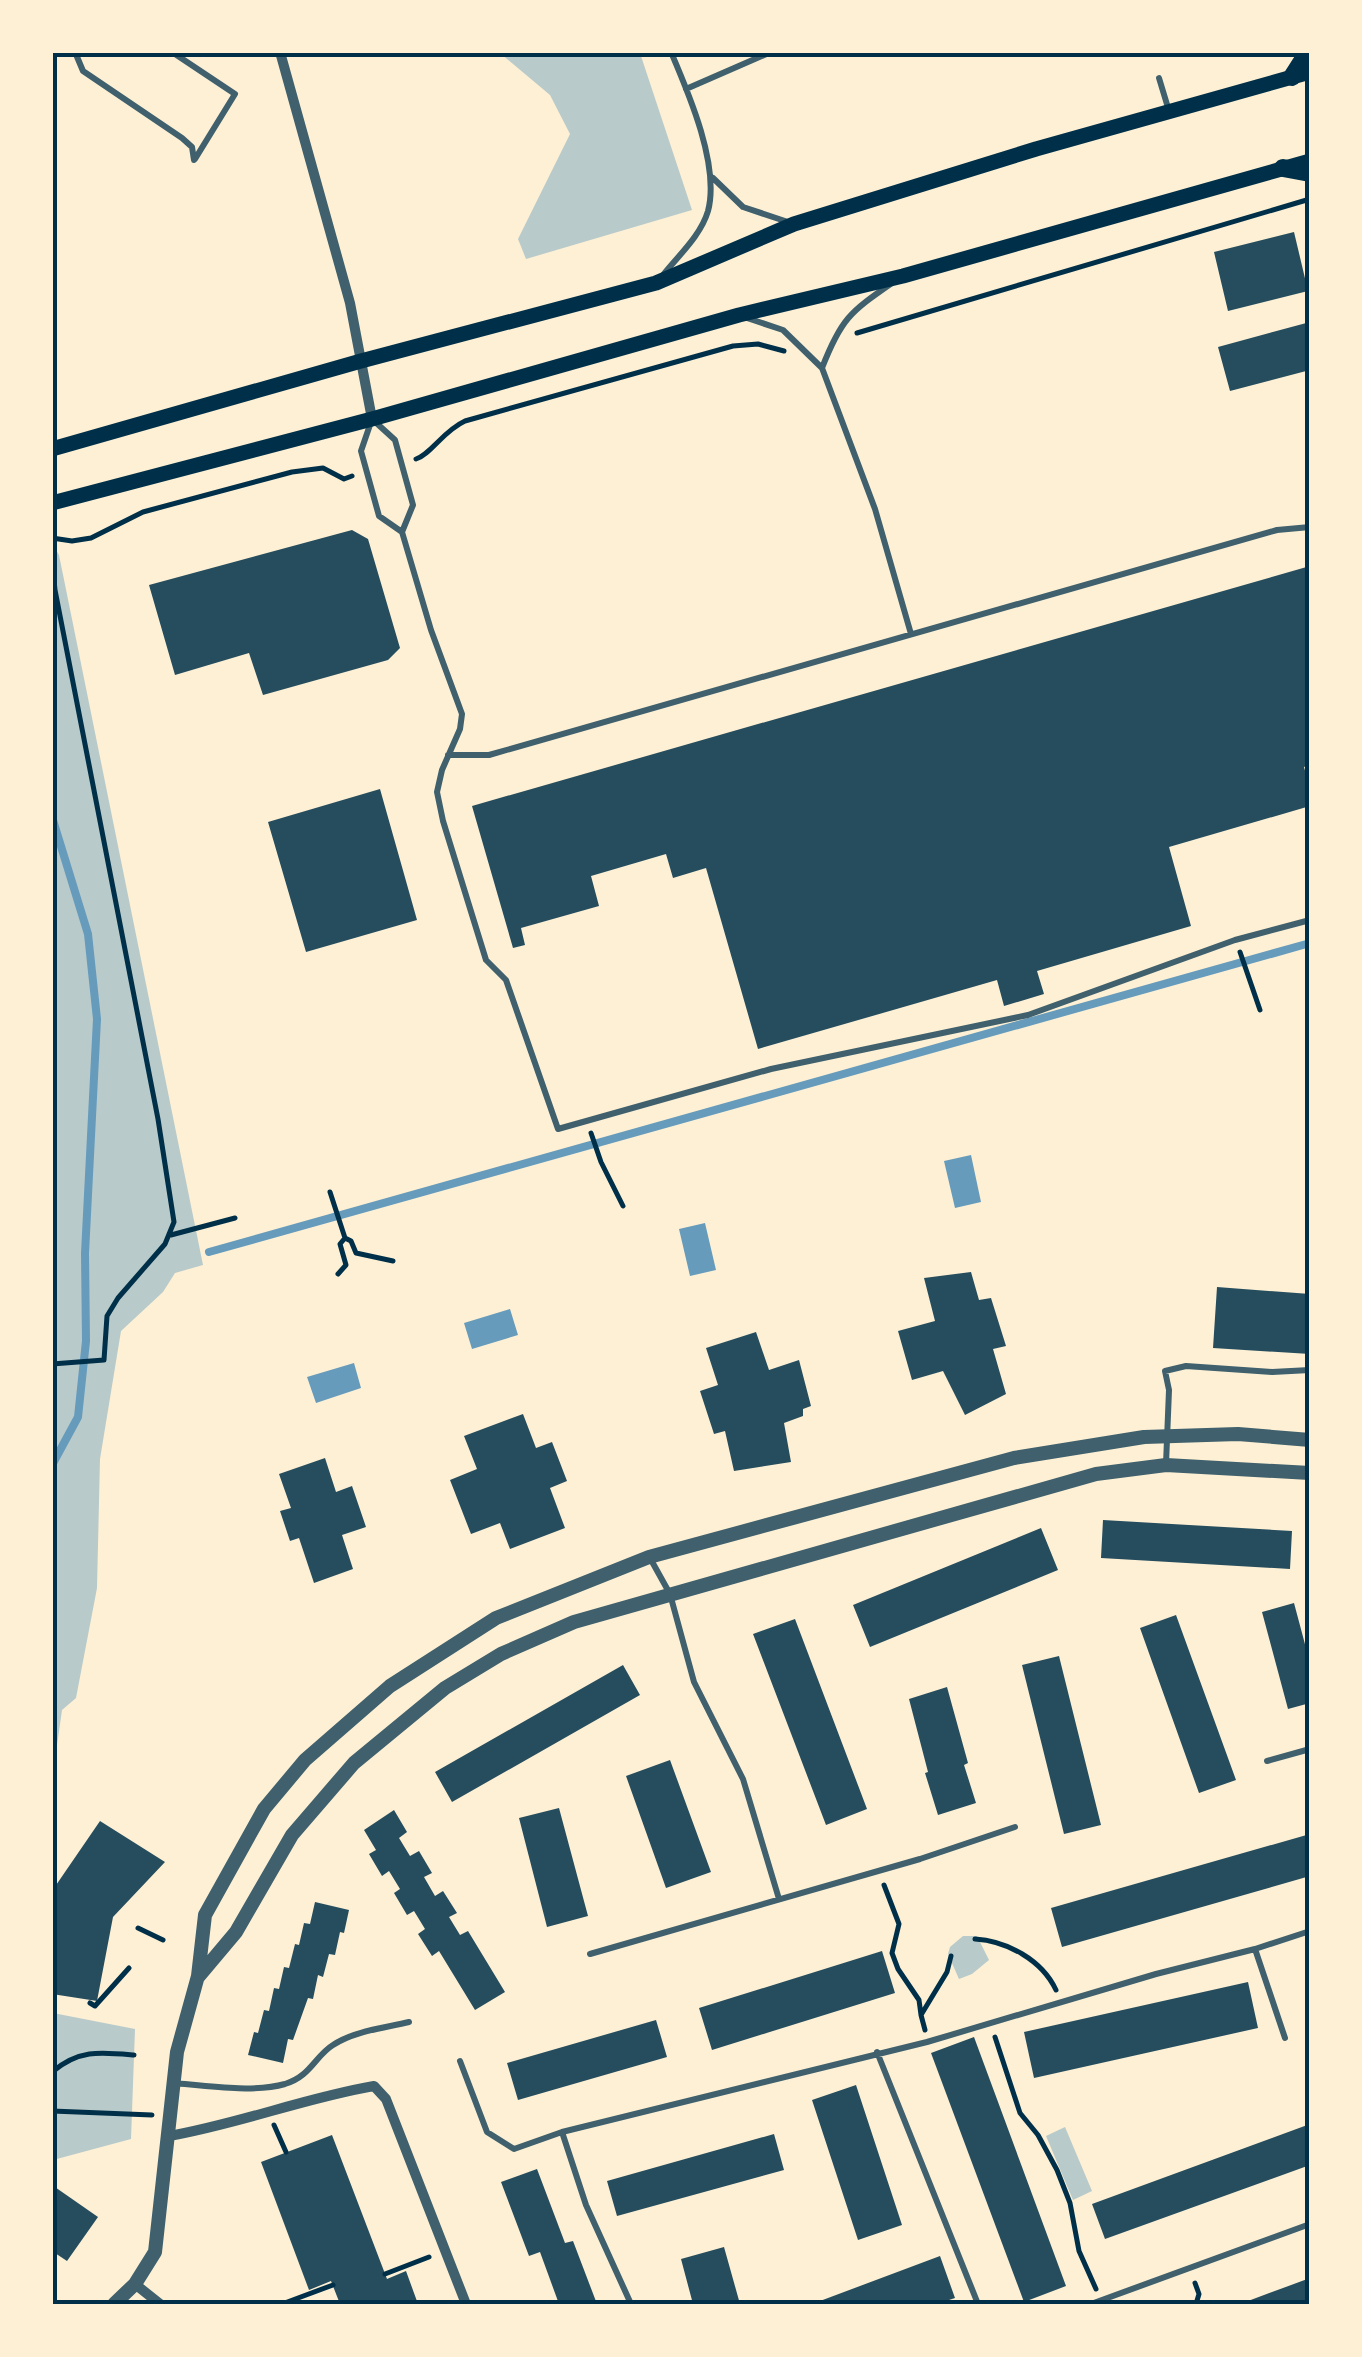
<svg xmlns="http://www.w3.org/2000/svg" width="1362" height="2357" font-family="Lato,sans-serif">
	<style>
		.green { fill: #b9caca }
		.water { fill: #669bbc }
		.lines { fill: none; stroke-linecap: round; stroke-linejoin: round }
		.stream { stroke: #669bbc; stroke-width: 8 }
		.building { fill: #264d5e }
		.path { stroke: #003049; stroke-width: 5 }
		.service { stroke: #3f606c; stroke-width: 6 }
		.minor { stroke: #3f606c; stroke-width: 10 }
		.tertiary { stroke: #3f606c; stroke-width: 14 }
		.secondary { stroke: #003049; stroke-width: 15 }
		.primary { stroke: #003049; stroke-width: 18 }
		.neatline { fill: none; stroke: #003049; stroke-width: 4 }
	</style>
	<rect width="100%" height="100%" fill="#fdf0d5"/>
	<path class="green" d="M500 53H640L692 210 526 259 518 239 570 134 550 95Z
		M53 545 59 555 203 1265 175 1273 163 1292 121 1331 100 1459 97 1588 76 1698 62 1710 53 1773Z
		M963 1936H977L989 1960 972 1974 959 1979 948 1954 950 1947Z
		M53 2013 135 2029 131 2139 53 2160Z
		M1065 2127 1092 2191 1073 2200 1046 2136Z"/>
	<path class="water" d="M971 1155 981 1202 955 1208 944 1161Z
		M705 1223 716 1270 690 1276 679 1229Z
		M510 1309 518 1335 472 1349 464 1323Z
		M354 1363 361 1388 316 1403 307 1377Z"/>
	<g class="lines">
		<path class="stream" d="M52 817 88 934 97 1019 85 1253 86 1341 78 1417 52 1465
			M209 1252 1310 943"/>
	</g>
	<path class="building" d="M1294 232 1308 291 1228 311 1214 252Z
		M1310 322V370L1230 391 1218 347Z
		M352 530 368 539 400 648 388 660 263 695 249 653 175 675 149 585Z
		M1310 566V765L1304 767 1310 788V806L1169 847 1191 926 1037 971 1044 994 1004 1006 997 980 758 1049 706 868 673 878 666 854 591 876 599 906 521 928 525 945 513 948 472 806Z
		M380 789 417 920 306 952 268 822Z
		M971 1272 979 1300 991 1298 1006 1346 993 1349 1006 1394 965 1415 943 1371 912 1380 898 1331 935 1321 924 1278Z
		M1217 1287 1310 1294V1354L1213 1348Z
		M756 1332 769 1370 799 1360 811 1406 803 1409V1416L784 1423 791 1462 734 1471 725 1431 714 1434 700 1391 718 1385 706 1348Z
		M523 1414 536 1448 552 1442 567 1481 550 1488 565 1528 510 1549 500 1523 471 1534 450 1480 477 1469 464 1436Z
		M325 1458 336 1492 352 1486 366 1527 342 1535 353 1569 314 1583 299 1538 290 1541 280 1511 291 1508 279 1474Z
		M1103 1520 1292 1531 1290 1569 1101 1558Z
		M1041 1528 1058 1570 870 1647 853 1605Z
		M1294 1603 1310 1663V1703L1288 1709 1262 1612Z
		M1176 1615 1236 1780 1199 1793 1140 1628Z
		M795 1619 867 1809 826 1825 753 1634Z
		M1059 1656 1101 1825 1064 1834 1022 1665Z
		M623 1665 640 1695 452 1802 435 1772Z
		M947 1687 968 1763 964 1765 976 1803 938 1815 925 1773 928 1772 909 1699Z
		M670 1760 711 1872 666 1888 626 1776Z
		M559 1808 588 1916 547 1927 519 1818Z
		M394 1810 407 1832 399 1838 410 1856 419 1851 432 1873 424 1877 435 1896 443 1891 457 1913 449 1917 460 1935 468 1931 505 1992 475 2010 439 1951 432 1956 418 1934 425 1929 414 1911 407 1915 394 1893 400 1889 389 1871 382 1876 369 1854 376 1850 364 1830Z
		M100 1821 165 1862 113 1917 97 2001 52 1994V1891Z
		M1310 1834V1876L1062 1947 1051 1908Z
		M315 1902 349 1910 344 1933 340 1932 335 1955 329 1954 323 1977 318 1975 313 1999 308 1998 293 2040 288 2039 283 2063 248 2055 254 2032 258 2033 264 2010 269 2011 274 1988 279 1989 284 1967 289 1968 295 1944 299 1945 304 1923 310 1924Z
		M882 1951 895 1993 712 2050 699 2008Z
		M1248 1982 1258 2028 1034 2078 1024 2032Z
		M656 2020 667 2057 518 2100 507 2063Z
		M974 2037 1066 2286 1024 2302 931 2053Z
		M856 2085 902 2225 858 2240 812 2100Z
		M1310 2124V2165L1105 2239 1092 2204Z
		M774 2134 784 2170 617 2216 607 2181Z
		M332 2135 387 2279 406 2271 418 2304H340L331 2281 309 2290 261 2162Z
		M537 2169 565 2243 573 2241 597 2304H559L540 2252 529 2256 501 2182Z
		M52 2185 98 2217 67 2261 52 2251Z
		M724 2247 740 2304H693L681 2259Z
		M940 2256 955 2298 937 2304H812Z
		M1310 2278V2304H1240Z"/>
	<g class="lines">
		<path class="path" d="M857 333 1310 199
			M416 459C431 454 443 431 465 421L733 346 758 344 784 351
			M52 538 72 541 91 538 143 512 292 472 323 468 344 479 352 476
			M52 554 54 537
			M52 561 55 590 158 1119 174 1222 165 1244 118 1298 107 1316 104 1360 52 1364
			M1240 952 1260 1010
			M591 1133 601 1162 623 1206
			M330 1192 345 1238 351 1241 356 1253 393 1261
			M171 1235 235 1218
			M338 1274 346 1265 340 1244 345 1238
			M884 1885 899 1924 892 1953 898 1969 919 2000 921 2015
			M138 1928 163 1940
			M975 1939C1007 1941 1042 1960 1056 1990
			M90 2003 95 2006 129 1968
			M925 2030 921 2015 947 1972 951 1956
			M995 2037 1020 2113 1038 2135 1057 2170 1070 2203 1079 2251 1096 2289
			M52 2072C79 2049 101 2052 134 2055
			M52 2111 152 2115
			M274 2125 286 2152
			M385 2274 429 2257
			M1195 2283 1199 2294 1196 2304
			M282 2304 333 2285"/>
		<path class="service" d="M75 52 83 71 182 138 192 147 194 160
			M172 52 235 94 195 159
			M1159 78 1169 111
			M686 89 771 52
			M713 178 743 207 791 223
			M663 275C679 255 701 235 708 211 720 166 689 94 671 52
			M747 318 783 330 822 368 875 509 911 634
			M822 368C841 319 850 312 892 283
			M402 532 379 516 361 451 372 419 395 440 413 505 402 532 431 630 462 714 460 729 442 770 437 792 443 821 486 960 506 980 558 1129 771 1069 1028 1015 1235 940 1310 920
			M448 755H489L1277 530 1310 527
			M1166 1464 1169 1390 1165 1371 1186 1366 1272 1372 1310 1370
			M650 1558 670 1594 694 1682 743 1779 779 1899
			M1267 1761 1310 1749
			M1255 1949 1285 2038
			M590 1954 920 1859 1015 1827
			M877 2052 978 2304
			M460 2061 487 2132 514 2149 562 2132 927 2042 1156 1974 1255 1949 1310 1931
			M174 2083C207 2086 253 2093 285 2084 311 2076 315 2056 333 2045 354 2031 384 2028 409 2022
			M562 2132 586 2205 631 2304
			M1091 2304 1310 2224"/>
		<path class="minor" d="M280 52 350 303 372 419
			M169 2136C239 2124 304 2098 374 2086L386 2099 466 2304
			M135 2284 160 2304"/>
		<path class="tertiary" d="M199 1976 236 1932 292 1835 354 1763 445 1688 501 1654 574 1622 1096 1474 1166 1465 1310 1473
			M114 2304 135 2284 155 2252 177 2052 198 1976 205 1915 264 1809 305 1760 390 1686 496 1618 649 1557 1014 1458 1144 1437 1238 1434 1310 1440"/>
		<path class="secondary" d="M52 449 361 361 656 283 794 224 1036 149 1310 72
			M52 503 372 419 739 315 903 276 1310 161"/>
		<path class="primary" d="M1292 77 1308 52
			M1283 168 1310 173"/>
	</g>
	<rect width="1362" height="2357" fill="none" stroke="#fdf0d5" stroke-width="110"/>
	<rect x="55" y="55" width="1252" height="2247" class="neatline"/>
</svg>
